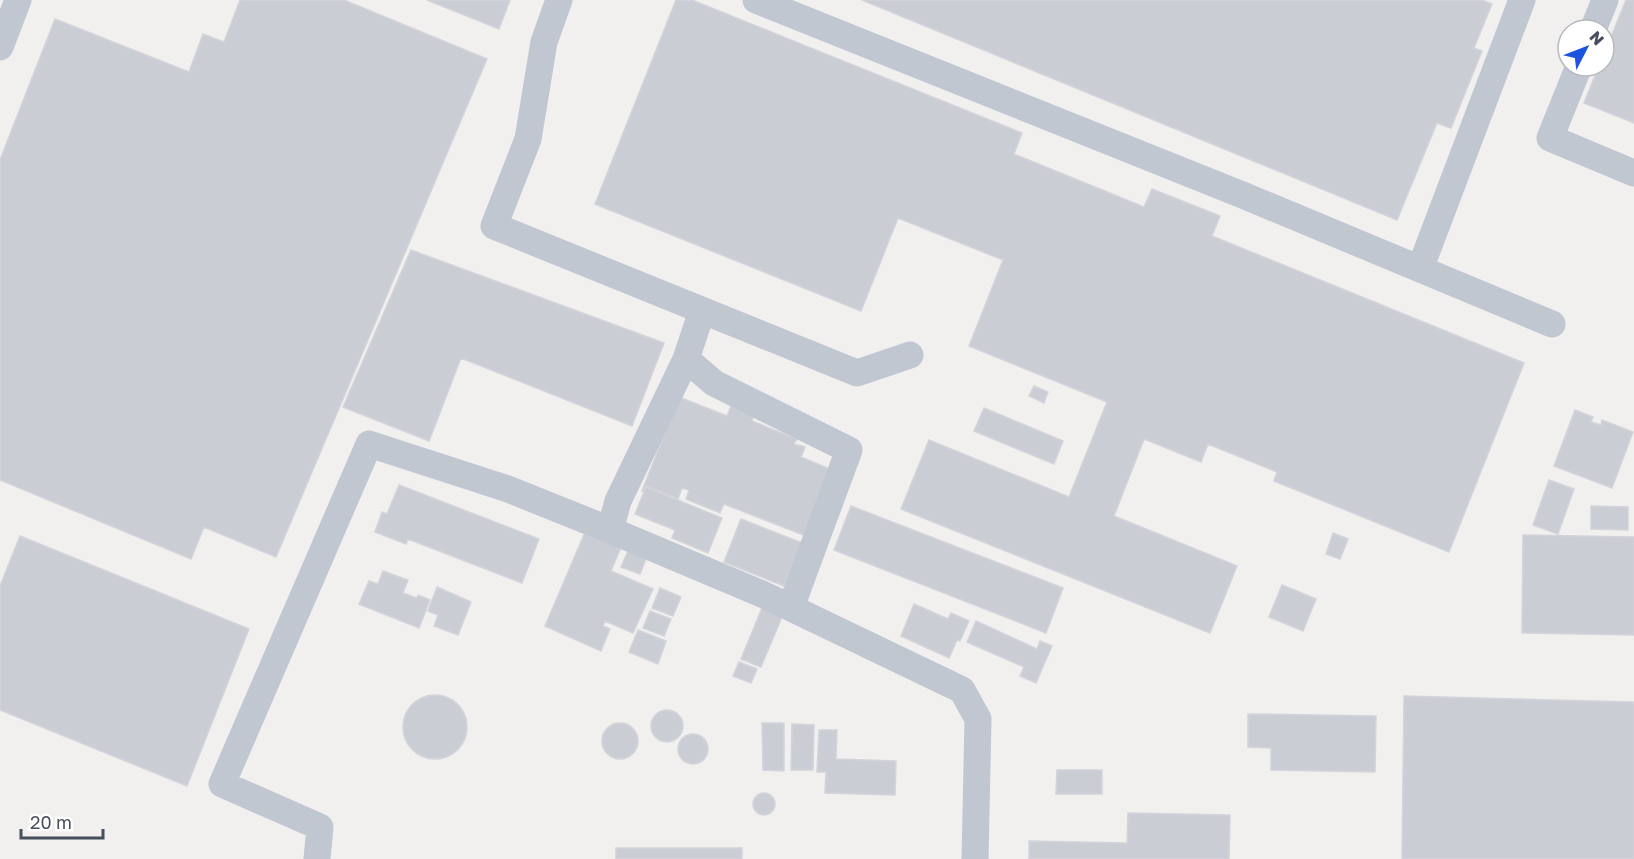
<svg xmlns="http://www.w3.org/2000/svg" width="1634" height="859" font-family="'Golos Text',sans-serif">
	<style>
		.building { fill: #cbcdd5; stroke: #d3d4da; stroke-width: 1.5 }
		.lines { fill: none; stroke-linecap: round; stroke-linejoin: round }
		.minor { stroke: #c0c7d1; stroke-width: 27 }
	</style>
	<rect width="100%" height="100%" fill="#f2efef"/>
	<path class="building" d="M240 0H344L487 59 276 557 204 527 191 559 0 480V160L55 19 189 72 203 34 224 42Z
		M427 0H510L499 29Z
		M676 0H692L1022 133 1014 154 1144 207 1152 189 1220 216 1212 236 1524 363 1449 552 1274 481 1277 472 1208 444 1201 462 1144 439 1114 516 1237 566 1210 633 901 509 929 440 1069 497 1107 402 969 346 1003 260 898 218 861 311 595 204Z
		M862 0H1482L1492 4 1474 48 1482 51 1451 128 1437 123 1397 220Z
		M1626 0H1634V123L1584 103 1599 66H1604V54Z
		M411 250 664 343 632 426 461 358 429 441 343 407Z
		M1034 386 1048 392 1044 403 1029 396Z
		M679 397 727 416 731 406 754 415 752 421 797 439 794 444 805 447 801 457 832 470 806 536 724 504 720 513 686 499 689 490 682 488 678 499 646 486 644 491H642Z
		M984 408 1063 441 1054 464 974 431Z
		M1575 410 1593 417 1591 422 1601 425 1602 420 1633 432 1612 488 1554 466Z
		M1549 480 1574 489 1558 534 1533 525Z
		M399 485 539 539 522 583 408 539 406 544 375 532 382 512 387 514Z
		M646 487 722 518 708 553 672 538 675 530 635 514Z
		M851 506 1063 588 1046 633 834 550Z
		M1591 506 1628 507V530L1591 529Z
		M741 519 802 543 784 586 724 562Z
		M586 530 622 545 611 571 653 589 633 633 605 621 603 626 610 629 601 651 545 626Z
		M1333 533 1348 539 1340 559 1326 554Z
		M1523 535 1634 537V635L1522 633Z
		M20 536 249 629 187 786 0 710V586Z
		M628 551 646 559 640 574 621 567Z
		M383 571 408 580 403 593 417 598 418 595 430 600 419 628 359 604 369 581 378 584Z
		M1282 585 1316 599 1303 631 1269 617Z
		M437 587 471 602 458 635 434 626 438 615 428 611Z
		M660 588 681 597 673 616 652 608Z
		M914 604 948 619 951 613 969 621 960 641 957 640 949 658 901 636Z
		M762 608 782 617 761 667 741 659Z
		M650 611 671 619 664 636 643 628Z
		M976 621 1037 649 1040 641 1052 646 1036 683 1020 676 1024 667 967 642Z
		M638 630 666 641 658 664 629 652Z
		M739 662 757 669 751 683 733 676Z
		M403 727a32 32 0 1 1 64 0a32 32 0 1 1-64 0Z
		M1404 696 1634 702V859H1402Z
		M651 726a16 16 0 1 1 32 0a16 16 0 1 1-32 0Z
		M1248 714 1376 716 1375 772 1271 770V748L1248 747Z
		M762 723H784V771L763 770Z
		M602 741a18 18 0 1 1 36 0a18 18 0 1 1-36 0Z
		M792 724 814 725 813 770H791Z
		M819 730H837L836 759 896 761 895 795 825 793 826 772H817Z
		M678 749a15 15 0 1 1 30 0a15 15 0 1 1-30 0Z
		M1057 770H1102V794H1056Z
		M753 804a11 11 0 1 1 22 0a11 11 0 1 1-22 0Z
		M1128 813 1230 815 1229 859H1029V841L1127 843Z
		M616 848H742V859H616Z"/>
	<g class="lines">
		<path class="minor" d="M559 0 544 42 528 139 494 226 857 373 910 355
			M756 0 1245 196 1552 324
			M1593 30 1605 0
			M0 47 18 0
			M1579 66 1550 138 1634 173
			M1420 269 1522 0
			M702 311 686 359 714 383 849 450 791 607
			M610 530 618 501 686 359
			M317 859 320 827 222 784 369 444 508 489 610 530 762 594 962 690 978 719 975 859"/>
	</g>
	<g transform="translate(1586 48) rotate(48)"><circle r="28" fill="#ffffff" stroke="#b5b9be" stroke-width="1.5"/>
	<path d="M0-4.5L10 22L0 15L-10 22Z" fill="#1d54de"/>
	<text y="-9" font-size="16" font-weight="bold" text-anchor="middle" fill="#474f5c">N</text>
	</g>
	<path d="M21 829v9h82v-9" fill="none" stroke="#474f5c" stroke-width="3"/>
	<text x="30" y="829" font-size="18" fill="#474f5c" stroke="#ffffff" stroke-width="4.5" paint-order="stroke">20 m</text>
</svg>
